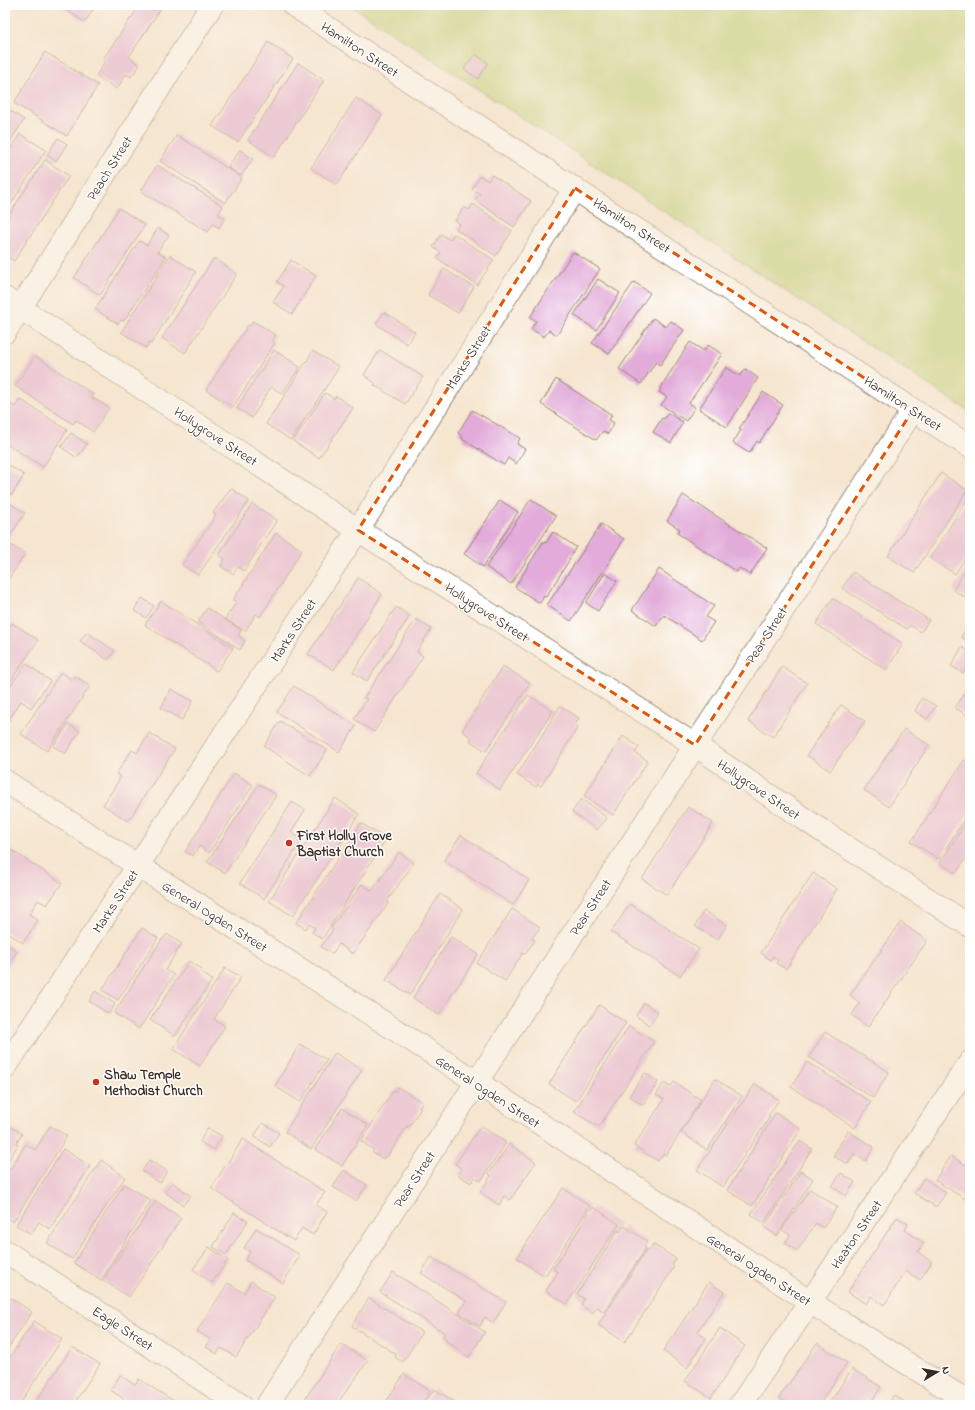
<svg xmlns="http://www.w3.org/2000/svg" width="975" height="1410" font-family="'Indie Flower',sans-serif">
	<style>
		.green { fill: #bbd276; stroke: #7b7e4a }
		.building { fill: #e2abd9 }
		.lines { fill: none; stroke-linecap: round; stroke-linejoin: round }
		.minor-casing { stroke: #988877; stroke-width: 24 }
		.minor { stroke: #fff; stroke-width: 22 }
		.marked { fill: none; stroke: #df570d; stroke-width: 3; stroke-dasharray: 8 5; stroke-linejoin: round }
		.poi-dot { fill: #c8321e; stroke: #fff; stroke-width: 1.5 }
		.labels { text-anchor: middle; stroke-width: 3; stroke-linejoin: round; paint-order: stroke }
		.street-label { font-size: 14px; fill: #3b2a1e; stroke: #fff }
		.poi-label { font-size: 14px; font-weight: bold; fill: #3b2a1e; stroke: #fff; text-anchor: start }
	</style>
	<rect width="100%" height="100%" fill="#fff"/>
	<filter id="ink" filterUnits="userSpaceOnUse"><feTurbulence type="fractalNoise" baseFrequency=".025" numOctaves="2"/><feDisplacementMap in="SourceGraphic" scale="8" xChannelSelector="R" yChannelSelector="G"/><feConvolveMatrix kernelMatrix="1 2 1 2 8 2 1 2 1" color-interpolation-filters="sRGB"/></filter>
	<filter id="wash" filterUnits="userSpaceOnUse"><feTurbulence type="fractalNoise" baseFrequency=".012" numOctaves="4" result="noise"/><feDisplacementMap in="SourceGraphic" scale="16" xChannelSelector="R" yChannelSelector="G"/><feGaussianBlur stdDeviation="0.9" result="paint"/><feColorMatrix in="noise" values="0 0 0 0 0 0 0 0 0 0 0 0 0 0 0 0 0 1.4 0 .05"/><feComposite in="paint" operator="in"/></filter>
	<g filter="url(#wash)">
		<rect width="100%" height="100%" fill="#f6e6d0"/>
		<path class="green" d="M350 5H970V412Z"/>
		<g id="blocks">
			<path class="building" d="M58 5H96L85 22Z
				M140 5H163L129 57 140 65 131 77 126 74 117 89 96 76 105 61 103 59Z
				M268 42 293 59 238 142 212 126Z
				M45 52 98 85 67 136 14 103Z
				M475 54 488 63 478 79 464 69Z
				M298 63 324 80 274 157 248 140Z
				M356 98 382 115 337 185 311 168Z
				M5 107 24 120 5 149Z
				M20 134 46 150 5 213V158Z
				M177 135 242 178 225 203 160 161Z
				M58 138 67 144 56 161 47 155Z
				M240 150 253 159 241 176 228 167Z
				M45 160 69 176 14 261 5 255V221Z
				M157 165 223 206 218 214 225 218 219 228 213 224 208 232 141 191Z
				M492 175 531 201 514 227 475 200 480 194 472 189 480 176 488 181Z
				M473 204 512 231 496 256 456 229 460 224 455 221 464 207 469 210Z
				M119 208 145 225 100 295 74 278Z
				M158 228 169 235 157 252 166 257 124 321 121 320 118 324 95 309 139 241 147 245Z
				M441 234 450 240 454 234 494 260 477 285 437 258 441 253 433 247Z
				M573 252 600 269 557 335 549 330 544 337 531 329 536 321 530 317Z
				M170 255 196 272 151 344 149 342 146 348 121 332Z
				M214 258 237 274 185 353 162 338Z
				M291 260 316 276 292 314 273 302 284 286 277 282Z
				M444 269 474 287 458 313 428 295Z
				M598 279 620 293 596 330 574 315Z
				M634 282 650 293 609 354 592 343Z
				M384 312 415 332 407 344 376 324Z
				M653 318 666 327 671 321 684 330 660 365 656 362 641 384 619 369Z
				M253 321 276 335 272 341 275 343 233 407 206 390 248 325 250 326Z
				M690 342 704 351 708 345 722 354 689 403 695 407 686 421 661 405 667 397 659 392 661 389 660 388Z
				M274 350 300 367 282 394 271 387 252 418 237 408Z
				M380 350 423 377 405 404 374 385 375 383 364 375Z
				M313 351 339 367 291 440 266 424Z
				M35 356 93 394 91 397 109 408 93 432 76 420 73 424 15 386Z
				M726 367 740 376 745 369 758 378 727 427 699 409Z
				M556 379 612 415 609 420 614 423 608 434 603 431 596 440 541 404Z
				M763 392 783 405 759 443 757 441 749 453 733 443 741 430 739 429Z
				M325 393 334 399 336 396 353 408 319 458 293 441Z
				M20 399 67 430 43 467 5 443V401L15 407Z
				M472 410 520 438 517 444 525 449 516 464 508 458 504 465 462 439 463 437 458 433Z
				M668 413 683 422 671 443 653 432 662 418 664 419Z
				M71 433 87 444 77 458 61 447Z
				M5 463 24 475 12 495 5 491Z
				M941 473 967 490 914 573 888 556Z
				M231 488 249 501 198 575 182 565 216 515 213 513Z
				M683 495 767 548 750 575 739 568 737 572 677 533 680 529 667 521Z
				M970 495V551L955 574 930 558Z
				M531 499 556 516 511 584 486 567Z
				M5 500 25 513 8 539 5 538Z
				M500 500 518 512 483 567 464 554Z
				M252 504 277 520 244 571 238 567 233 574 221 566 225 559 219 555Z
				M601 524 624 539 571 621 547 605Z
				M553 532 576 547 569 559H570L546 597 544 596 540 603 515 587 543 542 546 543Z
				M276 533 302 550 260 617 256 614 245 631 225 619 237 601 233 600Z
				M5 541 25 554 8 580 5 578Z
				M970 563V600L953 590Z
				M659 569 714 606 706 617 714 622 702 640 664 615 656 626 632 610Z
				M853 572 929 620 921 632 910 625 907 629 842 588Z
				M605 573 617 581 598 611 586 603Z
				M358 578 382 594 334 670 308 654Z
				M142 598 154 606 146 618 134 610Z
				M833 598 903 644 886 670 816 624Z
				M161 601 233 648 217 671 145 625Z
				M396 607 410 616 367 681 353 672Z
				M207 608 241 630 238 636 245 641 240 650 198 622Z
				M416 619 431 629 417 652 423 656 374 732 354 719 367 699 364 698Z
				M12 623 38 640 5 690V633Z
				M970 623V643L961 637Z
				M87 632 115 651 108 660 80 641Z
				M962 647 970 652V661L963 673 951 666Z
				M26 663 50 681 31 708 21 701 5 726V694Z
				M503 666 530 683 486 751 470 741 472 738 462 731Z
				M782 667 807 683 773 737 748 721Z
				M61 672 73 680 75 676 90 686 47 751 21 734Z
				M294 686 356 726 339 752 277 712Z
				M969 686 970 687V710L967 715 955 708Z
				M171 689 193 701 182 720 161 708Z
				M528 695 553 711 500 790 476 773Z
				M922 698 936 706 927 719 915 711Z
				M841 705 865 721 830 771 807 755Z
				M560 706 579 718 575 725 578 727 541 786 538 784 536 787 517 775Z
				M280 721 327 750 310 776 264 746Z
				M68 724 80 731 65 754 53 746Z
				M904 729 929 745 889 807 864 790Z
				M149 733 175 749 128 821 103 805 121 777 116 774 132 750 137 753Z
				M623 736 639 747 635 753 648 761 613 815 584 796Z
				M964 760 970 764V811L939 859 911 842Z
				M234 773 253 785 209 853 199 846 193 856 185 852Z
				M259 784 276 795 225 873 207 862Z
				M335 798 359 814 293 916 269 901Z
				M581 799 607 818 597 830 572 812Z
				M292 802 305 810 291 832 302 840 264 899 240 883Z
				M688 807 713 823 667 895 642 879Z
				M970 816V852L956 873 940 863Z
				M361 823 386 839 322 939 312 932 315 928 309 924 306 929 296 923Z
				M461 835 529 880 513 905 444 861Z
				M5 846 62 883 47 905 38 900 29 914 38 920 23 943 5 931Z
				M399 852 414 863 387 901 389 902 353 954 339 944 332 954 321 947 333 930 331 928 362 884 372 891Z
				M813 873 837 889 786 969 776 963 778 960 773 956 771 960 761 953Z
				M970 880V891L965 888Z
				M440 894 463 909 410 995 386 980Z
				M630 904 699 949 680 976 611 932Z
				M512 909 540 927 532 939 535 940 525 954 523 953 505 981 477 963Z
				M704 911 727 925 717 940 695 926Z
				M901 922 927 941 868 1027 852 1015 860 1003 850 995Z
				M142 928 158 938 118 1000 102 990Z
				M167 934 182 944 165 970 174 975 139 1029 114 1013 162 939H163Z
				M451 937 478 954 439 1015 413 998Z
				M5 943 17 951 5 970Z
				M189 961 202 969 200 971 212 980 175 1036 150 1020Z
				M225 968 241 977 214 1019 225 1026 200 1066 173 1049Z
				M95 991 115 1004 109 1014 89 1001Z
				M644 1003 658 1012 650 1025 636 1016Z
				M599 1005 626 1023 576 1101 549 1084Z
				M629 1026 654 1042 599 1127 574 1112Z
				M825 1032 889 1072 873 1098 809 1057Z
				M300 1044 327 1060 300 1102 275 1086Z
				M335 1053 362 1070 311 1149 285 1132Z
				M807 1062 871 1102 855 1128 791 1087Z
				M645 1073 658 1082 643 1105 629 1096Z
				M715 1079 742 1096 707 1150 681 1132Z
				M674 1082 701 1100 666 1155 664 1153 658 1161 634 1146 664 1099 656 1095 664 1083 670 1087Z
				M755 1084 779 1100 768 1116 770 1117 723 1187 697 1170Z
				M398 1087 422 1102 419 1107 421 1108 409 1127 407 1126 387 1157 385 1156 383 1159 372 1152 374 1150 361 1141 393 1091 394 1092Z
				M342 1108 368 1125 342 1166 315 1149Z
				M776 1113 801 1129 752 1206 727 1190Z
				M5 1123 22 1134 16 1144 18 1145 5 1165Z
				M263 1123 279 1133 270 1147 254 1136Z
				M50 1126 67 1136 13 1222 5 1217V1177L26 1144 35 1150Z
				M481 1126 506 1143 481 1181 475 1177 471 1183 458 1175 462 1169 455 1164Z
				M207 1128 222 1136 214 1150 200 1142Z
				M848 1131 874 1147 866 1161 854 1154 848 1164 833 1156Z
				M243 1139 325 1192 316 1205 327 1212 313 1235 302 1228 294 1241 211 1188Z
				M800 1141 812 1149 764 1223 751 1214Z
				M509 1144 536 1162 510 1200 504 1196 499 1205 480 1192 491 1176 489 1174Z
				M63 1149 90 1166 50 1229 39 1222 31 1234 16 1225Z
				M951 1156 970 1168V1202L935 1180Z
				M101 1160 125 1177 72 1259 47 1243Z
				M149 1160 167 1171 160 1183 142 1171Z
				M344 1170 367 1185 356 1201 333 1187Z
				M801 1171 813 1179 777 1236 764 1227Z
				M841 1173 855 1182 846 1196 832 1186Z
				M924 1178 946 1193 936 1207 914 1193Z
				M172 1182 191 1196 183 1205 165 1192Z
				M124 1184 151 1201 101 1280 74 1263Z
				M563 1188 590 1206 545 1276 517 1258Z
				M810 1189 837 1207 823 1228 816 1223 797 1251 785 1243 790 1235 782 1230Z
				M156 1201 181 1218 129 1297 103 1280Z
				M593 1207 619 1224 567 1304 546 1291 558 1272 553 1269Z
				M234 1213 248 1221 226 1255 213 1247Z
				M897 1217 908 1224 905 1230 924 1243 918 1252 932 1262 920 1280 906 1271 884 1305 871 1296 866 1304 848 1292Z
				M624 1226 647 1241 644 1247 646 1248 604 1312 597 1307 593 1313 581 1305 584 1299 577 1294 618 1230 620 1232Z
				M256 1228 300 1255 283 1283 245 1260 250 1252 244 1248Z
				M653 1244 676 1259 672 1265 674 1267 625 1342 598 1325 647 1249 649 1251Z
				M209 1247 228 1260 212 1283 193 1269Z
				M431 1257 506 1302 493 1323 485 1317 480 1326 459 1313 466 1301 421 1273Z
				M393 1272 485 1332 469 1357 446 1341 447 1339 443 1336 445 1333 380 1292Z
				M251 1281 275 1297 236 1357 221 1348 217 1354 206 1347 211 1340 197 1331 228 1283 244 1293Z
				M709 1282 724 1292 697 1332 706 1338 687 1368 663 1351Z
				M11 1298 32 1312 5 1353V1306Z
				M369 1298 422 1332 403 1362 395 1357 396 1354 352 1326Z
				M34 1321 62 1339 19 1405H5V1365Z
				M720 1328 745 1346 711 1398 685 1381Z
				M817 1343 847 1363 819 1405H790L779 1398Z
				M341 1344 368 1361 336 1405H315L305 1399Z
				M72 1347 100 1364 73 1405H34Z
				M852 1369 881 1387 869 1405H828Z
				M404 1374 430 1391 421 1405H384Z
				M120 1375 135 1385 139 1379 180 1405H122L125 1400 111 1390Z
				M434 1389 455 1402 453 1405H424Z
				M894 1395 909 1405H888Z"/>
		</g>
	</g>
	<g filter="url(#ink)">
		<use href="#blocks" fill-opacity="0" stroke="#988877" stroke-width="1"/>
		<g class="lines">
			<defs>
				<path id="minor" d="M293 5 970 447
					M5 298 358 530 695 745 822 831 970 926
					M5 332 212 5
					M5 781 477 1082 810 1302 970 1403
					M5 1068 358 530 575 188
					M5 1251 241 1405
					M267 1405 913 410
					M740 1405 810 1302 970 1062"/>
			</defs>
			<use href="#minor" class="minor-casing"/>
			<use href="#minor" class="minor"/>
		</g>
	</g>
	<path d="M0 0H975V1410H0ZM575 188 913 410 695 745 358 530Z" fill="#f6e6d0" fill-opacity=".55" fill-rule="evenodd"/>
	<path class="marked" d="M575 188 913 410 695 745 358 530Z"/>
	<g class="poi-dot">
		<circle cx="289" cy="843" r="4"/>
		<circle cx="96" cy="1082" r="4"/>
	</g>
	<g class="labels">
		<g class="street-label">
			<text transform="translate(360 49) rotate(33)" y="5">Hamilton Street</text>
			<text transform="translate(109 168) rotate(-58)" y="5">Peach Street</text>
			<text transform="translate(632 225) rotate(33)" y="5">Hamilton Street</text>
			<text transform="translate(468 357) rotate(-58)" y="5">Marks Street</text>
			<text transform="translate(903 403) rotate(33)" y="5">Hamilton Street</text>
			<text transform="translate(216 436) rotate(33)" y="5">Hollygrove Street</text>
			<text transform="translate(487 612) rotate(33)" y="5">Hollygrove Street</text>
			<text transform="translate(293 630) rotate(-57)" y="5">Marks Street</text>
			<text transform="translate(766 635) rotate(-57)" y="5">Pear Street</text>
			<text transform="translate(759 789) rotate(34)" y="5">Hollygrove Street</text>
			<text transform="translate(115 901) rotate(-57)" y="5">Marks Street</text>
			<text transform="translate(590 907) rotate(-57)" y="5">Pear Street</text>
			<text transform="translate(215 916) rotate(32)" y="5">General Ogden Street</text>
			<text transform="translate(488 1091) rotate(33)" y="5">General Ogden Street</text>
			<text transform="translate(414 1179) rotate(-57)" y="5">Pear Street</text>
			<text transform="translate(856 1234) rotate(-56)" y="5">Heaton Street</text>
			<text transform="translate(759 1269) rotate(33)" y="5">General Ogden Street</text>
			<text transform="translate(123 1328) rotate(33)" y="5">Eagle Street</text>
		</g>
		<g class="poi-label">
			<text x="297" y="840">First Holly Grove<tspan x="297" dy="16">Baptist Church</tspan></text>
			<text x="104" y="1079">Shaw Temple<tspan x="104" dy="16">Methodist Church</tspan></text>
		</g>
	</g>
	<rect width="975" height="1410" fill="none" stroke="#fff" stroke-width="20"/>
	<g transform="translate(937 1372) rotate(80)" stroke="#ffffff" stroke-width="3" paint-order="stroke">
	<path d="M0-3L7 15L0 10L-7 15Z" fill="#3b2a1e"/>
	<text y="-6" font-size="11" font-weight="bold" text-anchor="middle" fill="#3b2a1e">N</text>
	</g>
</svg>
